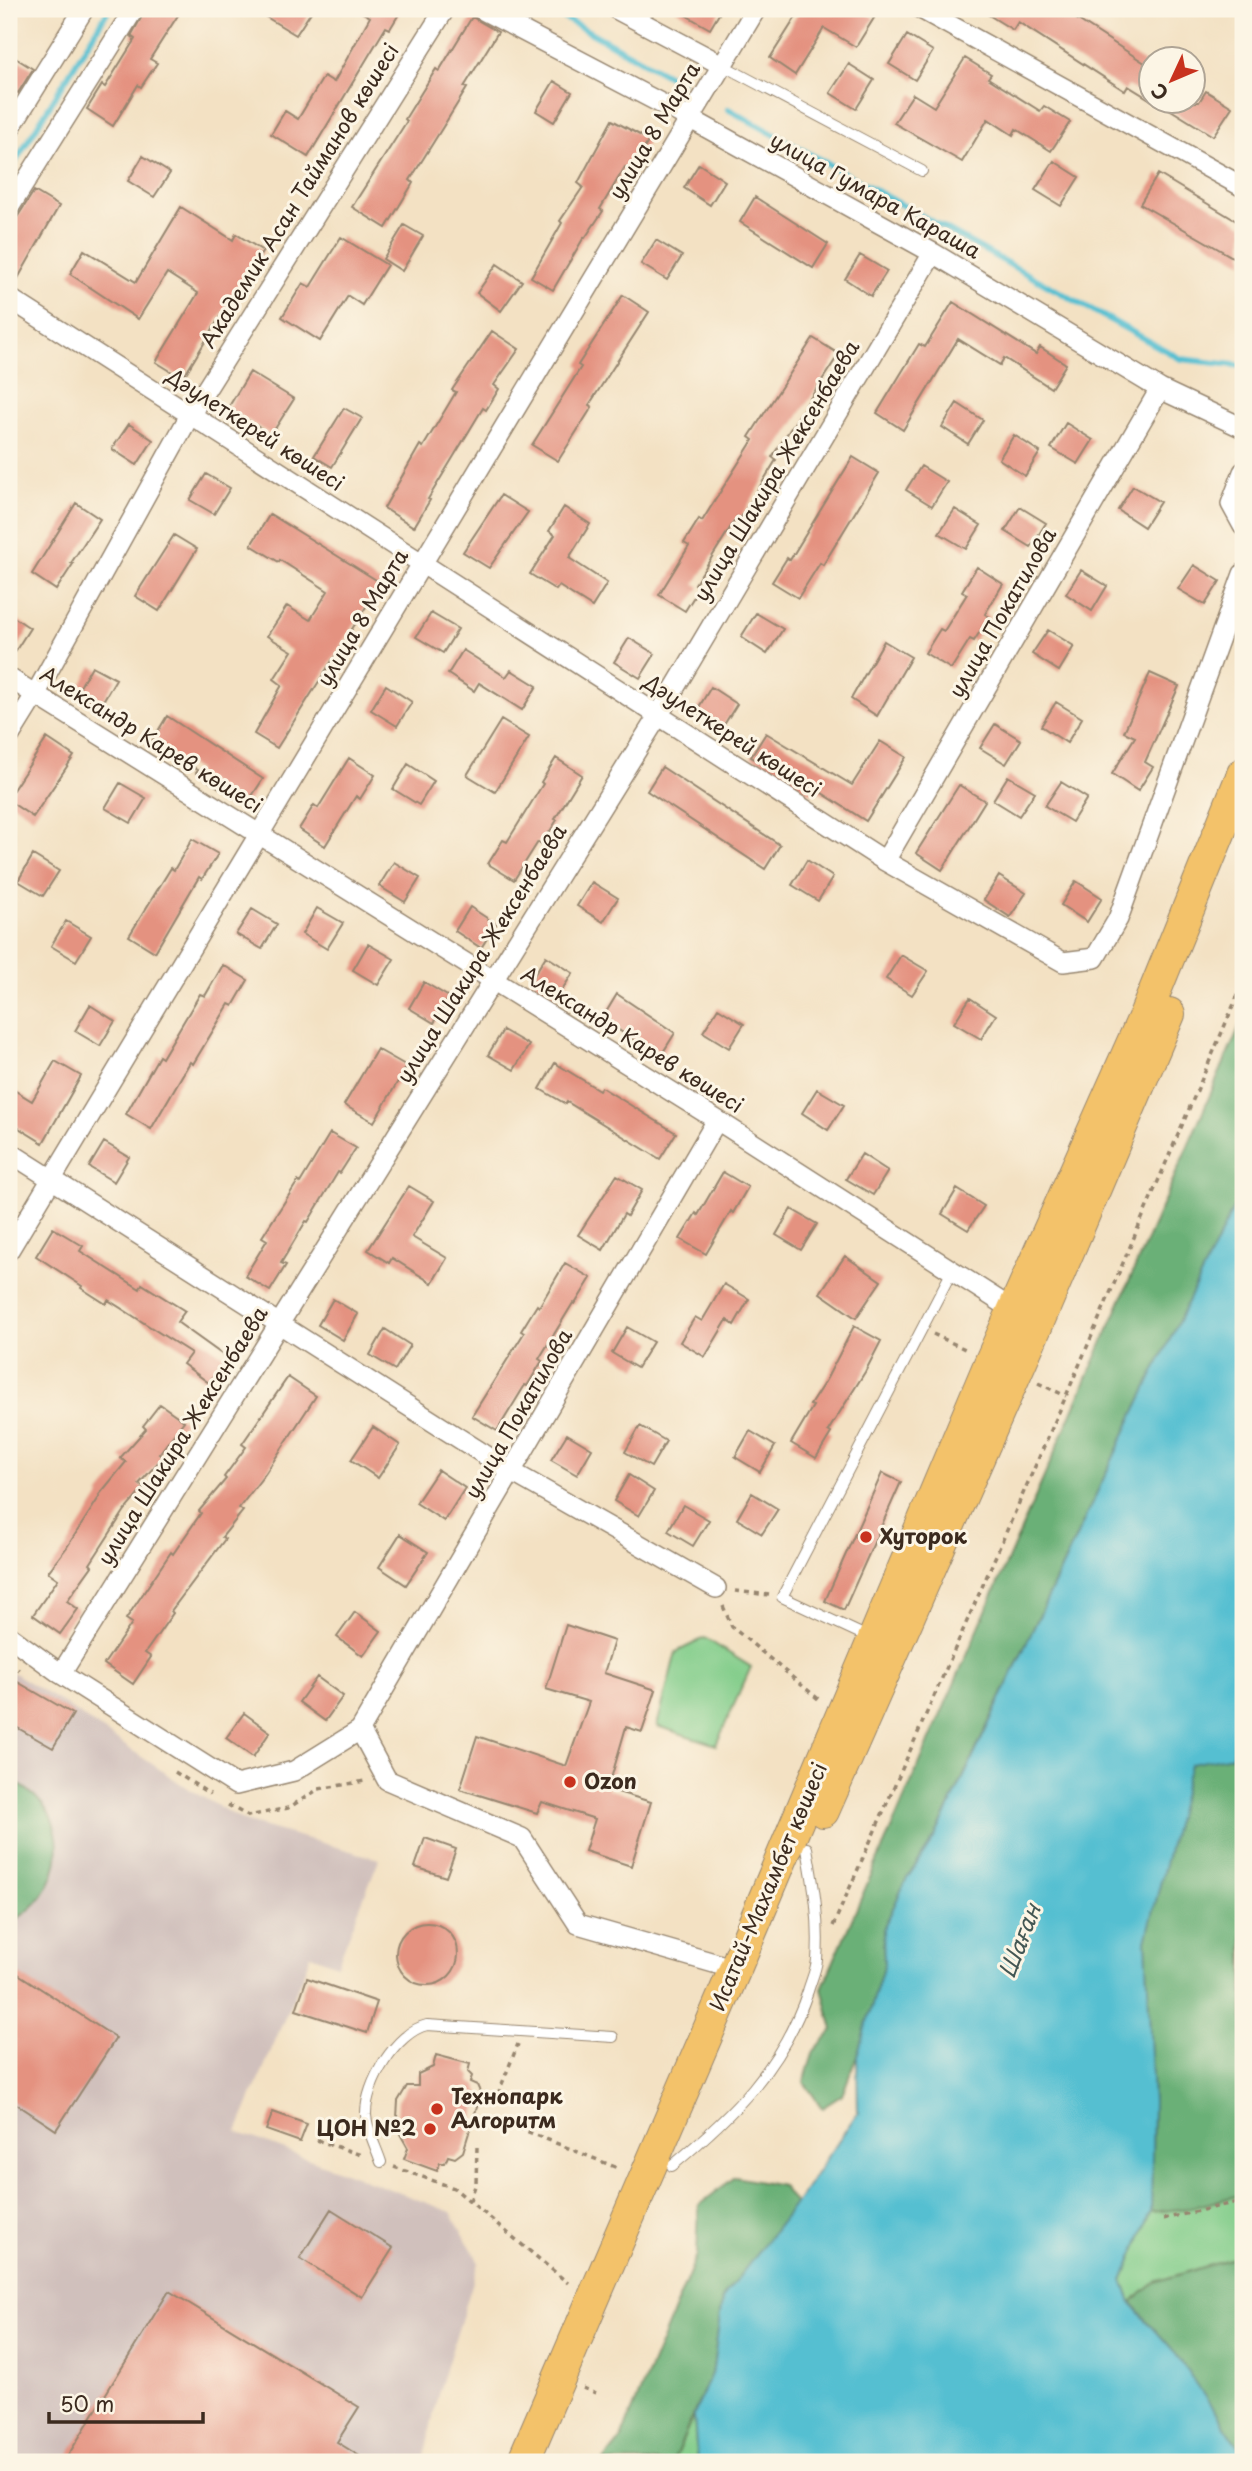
<svg xmlns="http://www.w3.org/2000/svg" width="1252" height="2471" font-family="'Playpen Sans',sans-serif">
	<style>
		.industrial { fill: #d0c0bc }
		.green { fill: #83cd8b; stroke: #5f7c54; stroke-width: 2 }
		.forest { fill: #6ab077; stroke: #526d4a; stroke-width: 2 }
		.water { fill: #55bfd1; stroke: #487478; stroke-width: 2 }
		.lines { fill: none; stroke-linecap: round; stroke-linejoin: round }
		.stream { stroke: #55bfd1; stroke-width: 6 }
		.building { fill: #e49280 }
		.service-casing { stroke: #978670; stroke-width: 12 }
		.minor-casing { stroke: #978670; stroke-width: 22 }
		.primary-casing { stroke: #978670; stroke-width: 34 }
		.path { stroke: #978670; stroke-width: 3.5; stroke-dasharray: 5 5; stroke-linecap: butt }
		.service { stroke: #fff; stroke-width: 10 }
		.minor { stroke: #fff; stroke-width: 19 }
		.primary { stroke: #f3c26a; stroke-width: 32 }
		.poi-dot { fill: #c8321e; stroke: #fcf5e5; stroke-width: 2.5 }
		.labels { text-anchor: middle; stroke-width: 6; stroke-linejoin: round; paint-order: stroke }
		.street-label { font-size: 21px; fill: #3b2a1e; stroke: #fcf5e5 }
		.poi-label { font-size: 21px; font-weight: bold; fill: #3b2a1e; stroke: #fcf5e5; text-anchor: start }
		.water-label { font-size: 23px; font-style: italic; fill: #435754; stroke: #fcf5e5 }
	</style>
	<rect width="100%" height="100%" fill="#fcf5e5"/>
	<filter id="ink" filterUnits="userSpaceOnUse"><feTurbulence type="fractalNoise" baseFrequency=".0143" numOctaves="2"/><feDisplacementMap in="SourceGraphic" scale="14" xChannelSelector="R" yChannelSelector="G"/><feConvolveMatrix kernelMatrix="1 2 1 2 8 2 1 2 1" color-interpolation-filters="sRGB"/></filter>
	<filter id="wash" filterUnits="userSpaceOnUse"><feTurbulence type="fractalNoise" baseFrequency=".00686" numOctaves="4" result="noise"/><feDisplacementMap in="SourceGraphic" scale="28" xChannelSelector="R" yChannelSelector="G"/><feGaussianBlur stdDeviation="1.57" result="paint"/><feColorMatrix in="noise" values="0 0 0 0 0 0 0 0 0 0 0 0 0 0 0 0 0 1.4 0 .05"/><feComposite in="paint" operator="in"/></filter>
	<g filter="url(#wash)">
		<rect width="100%" height="100%" fill="#f3e1c3"/>
		<path class="industrial" d="M9 1670 67 1706 190 1790 244 1821 379 1859 337 1965 311 1955 237 2132 451 2212 479 2262 437 2398 423 2462H9Z"/>
		<path class="green" d="M705 1638 751 1667 716 1745 657 1726 676 1652Z
			M1243 2194V2255L1155 2282 1131 2302 1123 2280 1151 2212 1190 2208Z
			M694 2415 697 2462H673Z"/>
		<path class="forest" d="M1243 1019V1188L1131 1420 935 1837 906 1880 883 1930 884 1964 857 2056 842 2095 822 2108 804 2082 814 2051 833 2030 822 1988Z
			M1243 1690V2194L1190 2208 1151 2212 1153 2102 1146 1941 1190 1764 1232 1756Z
			M9 1779C22 1785 33 1793 43 1805 74 1843 53 1905 9 1922Z
			M735 2177 782 2186 795 2204 722 2299 713 2369 673 2462H603L620 2441 697 2255 699 2205Z
			M1243 2255V2453L1173 2350 1131 2302 1155 2282Z"/>
		<path class="water" d="M1243 1188V1690L1232 1756 1190 1764 1146 1941 1153 2102 1151 2212 1123 2280 1131 2303 1173 2350 1243 2453V2462H697L694 2415 713 2369 722 2299 795 2204 858 2112 857 2056 884 1964 883 1930 906 1880 935 1837 978 1747 1131 1420Z"/>
		<g class="lines">
			<path class="stream" d="M548 9 680 82
				M728 109 1181 359 1243 366
				M9 172 109 9"/>
		</g>
		<g id="blocks">
			<path class="building" d="M146 9H182L150 59 157 63 141 87 138 85 113 126 87 109 102 85 105 87 135 39 131 36Z
				M253 9H313L296 35Z
				M356 9H402L390 29 386 27 308 157 271 134 285 111 298 119 324 76 334 82 370 17Z
				M675 9H722L710 29Z
				M801 9H859L874 18 856 47 824 28 795 75 770 58Z
				M979 9H1061L1151 67V100L1128 86 1125 91 1018 22 1013 30Z
				M472 17 498 32 464 87 467 88 410 180 413 183 386 228 352 207 407 121 405 119 436 69 439 71Z
				M907 35 933 51 915 80 889 64Z
				M9 54 33 69 18 93 9 88Z
				M965 58 991 74 988 78 1040 111 1044 106 1070 122 1051 151 1016 129 1013 135 988 119 962 162 894 123 913 94 934 107Z
				M849 64 874 80 856 109 830 93Z
				M554 81 572 92 554 122 536 111Z
				M1206 91 1232 107 1213 136 1158 102H1199Z
				M612 120 649 140 632 170 625 167 600 209 603 211 585 238 584 237 553 290 531 277 562 223 560 221 583 187 578 183Z
				M143 156 170 173 154 197 128 181Z
				M1054 161 1079 177 1061 206 1035 190Z
				M699 164 725 181 710 205 684 188Z
				M1158 174 1243 225V263L1140 204Z
				M34 191 59 206 13 287 9 286V230Z
				M755 197 828 244 813 268 740 222Z
				M181 207 233 240 236 234 263 251 247 275 246 274 186 373 177 375 156 362 198 293 167 273 138 319 70 274 84 250 136 282Z
				M404 225 423 236 402 271 383 259Z
				M341 237 387 265 362 305 348 296 320 341 282 317 303 283 310 287Z
				M656 240 682 256 667 280 641 264Z
				M860 255 887 271 871 296 845 279Z
				M497 264 522 281 501 311 477 293Z
				M623 295 649 312 589 405 592 407 558 461 532 445 581 367 578 365Z
				M953 302 1036 354 1040 347 1066 364 1051 388 1004 358 1000 365 958 339 903 430 877 413 919 344 925 347Z
				M492 331 519 349 494 385 499 389 486 410 483 408 428 499 430 500 414 527 384 508 420 445 423 447 456 392 452 390Z
				M813 338 839 354 772 457 776 460 740 519 737 517 695 584 700 587 685 611 659 595 689 546 684 543 699 519 702 521 753 440 749 437Z
				M250 372 294 399 271 435 228 408Z
				M957 403 983 420 968 444 942 427Z
				M344 408 362 418 332 467 314 456Z
				M1066 423 1093 440 1078 464 1051 448Z
				M129 424 153 440 137 465 112 449Z
				M1014 435 1040 452 1025 476 999 459Z
				M853 457 879 473 823 565 820 563 798 598 772 582 787 558 790 560Z
				M921 466 947 482 932 506 906 490Z
				M206 474 230 488 214 514 190 500Z
				M1133 486 1160 502 1144 527 1118 510Z
				M501 495 528 512 489 568 463 552Z
				M76 503 100 519 71 563 73 564 56 590 32 574Z
				M564 507 590 524 569 558 607 583 592 607 559 586 556 590 530 574 555 535 549 531Z
				M1020 507 1046 523 1031 547 1005 531Z
				M955 509 981 525 966 549 939 533Z
				M270 514 381 583 277 748 254 734 282 685 274 679 292 651 267 636 287 606 310 620 328 591 280 560 279 562 251 545Z
				M174 535 197 549 159 611 135 596Z
				M1194 565 1220 581 1205 605 1178 589Z
				M977 567 1003 584 985 614 989 617 974 641 970 639 951 669 925 653 940 629 944 631 967 594 962 591Z
				M1081 570 1107 586 1092 611 1066 594Z
				M431 613 458 629 443 653 416 637Z
				M756 613 783 629 767 654 741 637Z
				M9 614 30 628 9 661Z
				M1048 630 1074 646 1059 671 1032 654Z
				M629 638 655 654 640 678 614 662Z
				M884 641 911 657 877 716 851 699Z
				M463 650 506 677 511 670 537 686 522 710 479 683 474 691 448 674Z
				M92 666 116 679 100 706 77 692Z
				M1150 673 1179 686 1145 762 1153 767 1138 791 1112 774 1135 737 1124 732Z
				M386 685 412 702 397 726 371 710Z
				M711 687 737 704 722 728 696 712Z
				M1056 702 1082 718 1067 743 1041 726Z
				M167 716 263 779 246 805 196 773 198 770 151 743Z
				M501 720 529 737 495 792 467 775Z
				M995 724 1021 740 1006 764 980 748Z
				M766 733 852 785 880 741 906 757 866 821 814 788 811 794 751 757Z
				M47 738 74 756 33 817 9 801V796Z
				M349 758 375 775 360 799 356 796 325 846 299 829 314 805 318 808Z
				M556 758 582 775 555 819 557 820 542 844 538 842 514 880 488 864 503 840 507 842 543 784 541 782Z
				M408 764 434 781 419 805 393 789Z
				M662 767 780 845 765 869 647 791Z
				M1008 776 1035 792 1019 816 993 800Z
				M1061 782 1087 798 1072 822 1045 806Z
				M120 783 146 798 131 823 105 808Z
				M959 785 985 801 942 870 916 853Z
				M192 839 218 854 202 879 199 877 155 952 129 936 171 868 174 870Z
				M33 855 59 871 43 896 18 881Z
				M807 860 833 877 818 901 792 885Z
				M394 862 420 878 405 902 379 886Z
				M999 876 1026 893 1010 917 984 900Z
				M1076 881 1102 898 1087 922 1061 905Z
				M592 882 618 898 603 922 577 906Z
				M470 907 496 924 481 948 455 931Z
				M317 908 343 923 327 949 302 934Z
				M252 909 277 924 262 949 236 934Z
				M66 921 91 936 76 961 51 946Z
				M368 944 394 959 378 985 353 970Z
				M901 955 928 971 912 995 886 979Z
				M546 956 573 973 557 997 531 980Z
				M223 965 248 980 233 1006 229 1004 193 1064 190 1062 151 1129 126 1114 159 1056 162 1058 200 994 205 996Z
				M424 982 449 997 434 1023 409 1008Z
				M617 994 675 1033 660 1057 602 1019Z
				M970 998 996 1015 981 1039 954 1023Z
				M90 1005 115 1021 100 1046 75 1031Z
				M718 1008 744 1024 729 1048 703 1032Z
				M503 1030 529 1045 514 1070 488 1055Z
				M377 1049 407 1066 374 1122 344 1105Z
				M55 1061 81 1076 43 1143 9 1122V1087L32 1101Z
				M555 1063 599 1090 601 1087 676 1133 660 1159 567 1102 566 1104 540 1089Z
				M817 1089 844 1105 828 1130 802 1113Z
				M330 1133 356 1148 340 1173 338 1172 308 1222 306 1221 281 1263 286 1265 270 1291 245 1276 267 1240 262 1237 298 1181 300 1183Z
				M104 1142 129 1157 114 1182 89 1167Z
				M862 1154 888 1171 873 1195 846 1179Z
				M723 1172 748 1187 733 1213 731 1211 706 1254 680 1239 696 1213 698 1215Z
				M617 1175 642 1190 627 1216 624 1214 603 1250 578 1235Z
				M409 1186 434 1201 412 1237 447 1258 432 1283 392 1258 389 1263 368 1250Z
				M957 1189 984 1206 968 1230 942 1214Z
				M791 1209 817 1224 801 1250 776 1235Z
				M53 1228 83 1246 80 1251 140 1289 142 1284 185 1311 177 1322 227 1358 209 1383 183 1364 191 1353 108 1300 106 1304 81 1288 82 1286 36 1256Z
				M845 1256 881 1281 856 1318 820 1293Z
				M565 1263 591 1278 575 1304 573 1303 539 1359 542 1361 527 1386 525 1385 497 1431 472 1416 524 1333 521 1331 537 1305 539 1307Z
				M724 1284 749 1299 734 1325 727 1320 705 1357 680 1342 695 1317 702 1321Z
				M333 1299 358 1314 343 1340 318 1325Z
				M854 1326 881 1341 865 1372 828 1431 831 1433 816 1458 791 1443 813 1406 810 1405 826 1380Z
				M627 1327 653 1342 637 1368 612 1353Z
				M385 1329 410 1345 395 1370 370 1355Z
				M288 1377 316 1396 265 1474 239 1508 243 1511 222 1537 225 1539 171 1611 173 1613 145 1653 151 1657 133 1684 104 1664 132 1623 126 1619 171 1552 173 1554 201 1513 199 1511 226 1479 224 1477 246 1447 242 1444Z
				M160 1404 184 1421 159 1454 163 1457 139 1484 144 1488 125 1510 90 1564 92 1566 67 1601 78 1609 60 1634 33 1615 58 1579 48 1572 67 1547 100 1496 99 1495 126 1462 120 1458 146 1429 143 1426Z
				M640 1426 666 1441 651 1467 625 1452Z
				M373 1427 400 1445 378 1478 351 1460Z
				M750 1431 775 1446 760 1472 735 1457Z
				M567 1434 592 1449 577 1475 551 1460Z
				M438 1470 465 1488 444 1521 416 1503Z
				M882 1473 901 1482 844 1610 825 1601Z
				M629 1475 654 1491 639 1516 614 1501Z
				M752 1493 778 1509 762 1534 737 1519Z
				M683 1505 709 1520 693 1546 668 1531Z
				M400 1534 428 1552 406 1585 379 1567Z
				M355 1612 381 1631 363 1656 337 1637Z
				M566 1625 614 1641 604 1673 656 1690 642 1732 626 1727 608 1789 651 1802 631 1866 585 1851 595 1819 542 1802 537 1813 460 1789 477 1736 566 1766 589 1702 546 1689Z
				M9 1677 73 1714 53 1748 9 1723Z
				M317 1677 343 1696 325 1721 299 1702Z
				M244 1713 270 1732 253 1757 226 1738Z
				M425 1838 456 1849 446 1877 415 1867Z
				M396 1954a31 31 0 1 1 62 0a31 31 0 1 1-62 0Z
				M9 1968 116 2038 56 2130 9 2099Z
				M307 1978 377 2002 367 2033 296 2010Z
				M436 2055 470 2064 468 2072 472 2076 470 2082 477 2085 481 2094 463 2152 455 2158 448 2156 445 2163H440L437 2171 404 2159 408 2148 400 2134 406 2123 397 2118 398 2101 407 2086H418V2074L433 2067Z
				M273 2112 307 2124 300 2142 266 2130Z
				M331 2209 393 2248 362 2297 300 2258Z
				M169 2291 359 2407 337 2442 369 2462H64Z"/>
		</g>
	</g>
	<g filter="url(#ink)">
		<use href="#blocks" fill-opacity="0" stroke="#978670" stroke-width="2"/>
		<g class="lines">
			<defs>
				<path id="service" d="M722 65 922 171
					M870 1638 782 1597 952 1271
					M381 2162C376 2147 367 2130 366 2115 365 2084 396 2032 427 2025L613 2037
					M672 2166C733 2115 782 2068 808 1991 811 1981 816 1970 817 1960 820 1920 814 1887 807 1848"/>
				<path id="minor" d="M481 9 689 118 933 253 1160 389 1243 428
					M616 9 722 65
					M921 9 1243 187
					M9 130 84 9
					M9 208 134 9
					M9 298 885 861 1063 962 1095 958 1118 919 1243 574
					M1243 472 1231 504 1243 526
					M9 678 717 1120 1015 1311
					M9 737 35 695 190 415 445 9
					M885 861 1160 389
					M9 1152 512 1472 716 1588
					M9 1250 756 9
					M9 1636 61 1674 236 1785 294 1771 360 1730 717 1120
					M61 1674 658 716 933 253
					M360 1730 387 1780 522 1838 578 1924 735 1969"/>
				<path id="primary" d="M823 1811 1038 1322 1169 1014
					M523 2462 735 1969 991 1361 1146 1013 1243 774"/>
			</defs>
			<use href="#service" class="service-casing"/>
			<use href="#minor" class="minor-casing"/>
			<use href="#primary" class="primary-casing"/>
			<path class="path" d="M933 1334 967 1350
				M1038 1383 1066 1396
				M735 1591 769 1595
				M723 1606 732 1627 822 1702
				M9 1664 19 1670
				M175 1772 210 1794
				M228 1805 248 1816 288 1808 319 1789 365 1781
				M833 1926 1066 1396 1243 983
				M498 2094 518 2044
				M509 2124 620 2169
				M317 2140 364 2156
				M394 2167 454 2188 568 2283
				M470 2201 476 2183 477 2147
				M1163 2219 1233 2203 1243 2205
				M583 2388 596 2393"/>
			<use href="#service" class="service"/>
			<use href="#minor" class="minor"/>
			<use href="#primary" class="primary"/>
		</g>
	</g>
	<g class="poi-dot">
		<circle cx="866" cy="1537" r="7"/>
		<circle cx="570" cy="1782" r="7"/>
		<circle cx="437" cy="2109" r="7"/>
		<circle cx="430" cy="2129" r="7"/>
	</g>
	<g class="labels">
		<g class="street-label">
			<text transform="translate(655 131) rotate(-59)" y="7">улица 8 Марта</text>
			<text transform="translate(300 196) rotate(-58)" y="7">Академик Асан Тайманов көшесі</text>
			<text transform="translate(875 196) rotate(29)" y="7">улица Гумара Караша</text>
			<text transform="translate(255 430) rotate(33)" y="7">Дәулеткерей көшесі</text>
			<text transform="translate(777 471) rotate(-59)" y="7">улица Шакира Жексенбаева</text>
			<text transform="translate(1003 613) rotate(-60)" y="7">улица Покатилова</text>
			<text transform="translate(363 618) rotate(-59)" y="7">улица 8 Марта</text>
			<text transform="translate(732 736) rotate(33)" y="7">Дәулеткерей көшесі</text>
			<text transform="translate(151 740) rotate(32)" y="7">Александр Карев көшесі</text>
			<text transform="translate(482 954) rotate(-58)" y="7">улица Шакира Жексенбаева</text>
			<text transform="translate(632 1040) rotate(32)" y="7">Александр Карев көшесі</text>
			<text transform="translate(519 1414) rotate(-60)" y="7">улица Покатилова</text>
			<text transform="translate(183 1436) rotate(-58)" y="7">улица Шакира Жексенбаева</text>
			<text transform="translate(769 1887) rotate(-67)" y="7">Исатай-Махамбет көшесі</text>
		</g>
		<g class="poi-label">
			<text x="880" y="1544">Хуторок</text>
			<text x="584" y="1789">Ozon</text>
			<text x="451" y="2104">Технопарк<tspan x="451" dy="24">Алгоритм</tspan></text>
			<text x="416" y="2136" text-anchor="end">ЦОН №2</text>
		</g>
		<g class="water-label">
			<text transform="translate(1020 1941) rotate(-69)" y="8">Шаған</text>
		</g>
	</g>
	<rect width="1252" height="2471" fill="none" stroke="#fcf5e5" stroke-width="35"/>
	<g transform="translate(1172 80) rotate(226)"><circle r="33" fill="#fcf5e5" stroke="#afa495" stroke-width="2"/>
	<path d="M0-5L12 26L0 18L-12 26Z" fill="#c8321e"/>
	<text y="-10" font-size="19" font-weight="bold" text-anchor="middle" fill="#3b2a1e">С</text>
	</g>
	<path d="M49 2412v10h154v-10" fill="none" stroke="#3b2a1e" stroke-width="3.5"/>
	<text x="60" y="2412" font-size="21" fill="#3b2a1e" stroke="#fcf5e5" stroke-width="5" paint-order="stroke">50 m</text>
</svg>
